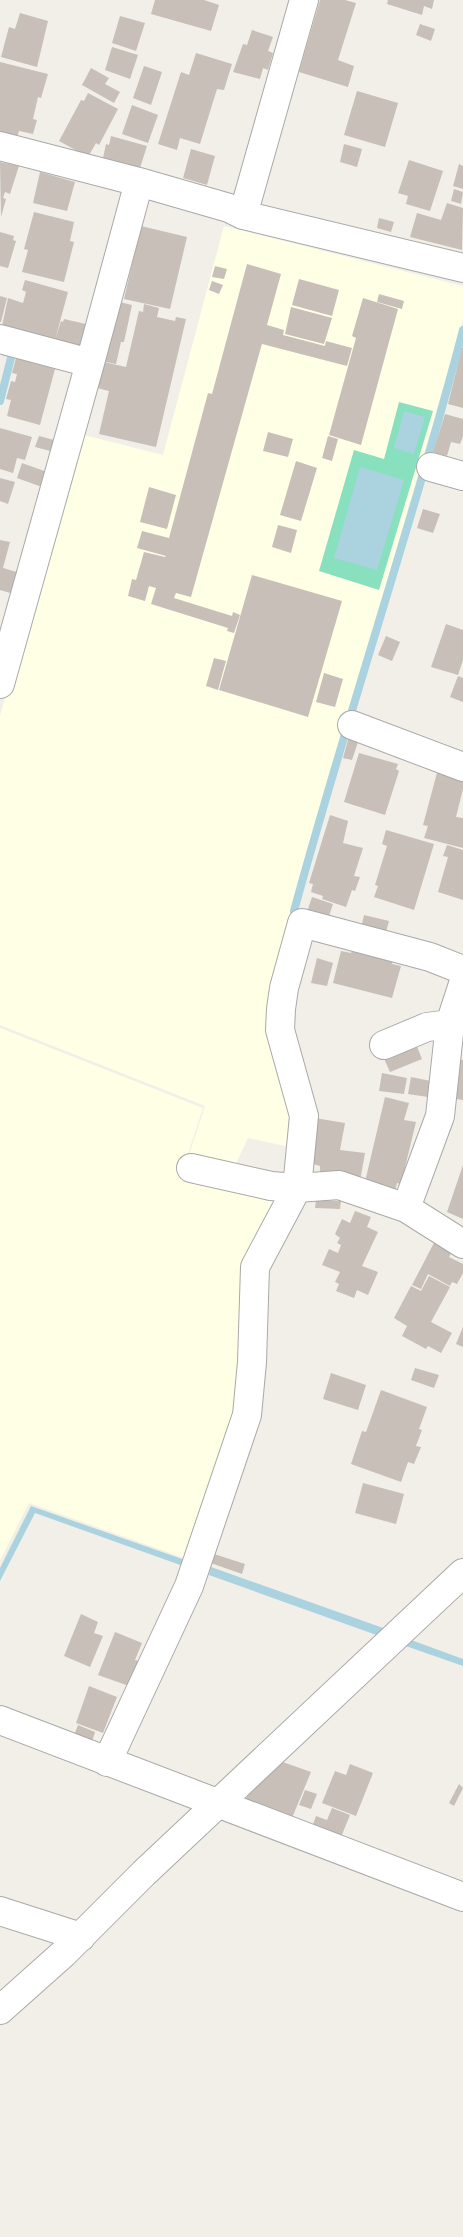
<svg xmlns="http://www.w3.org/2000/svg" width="463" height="2237" font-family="'DejaVu Sans',sans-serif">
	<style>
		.education { fill: #ffffe5 }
		.pitch { fill: #88e0be }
		.water { fill: #aad3df }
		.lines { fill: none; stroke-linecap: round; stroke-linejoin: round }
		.stream { stroke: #aad3df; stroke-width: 8 }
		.building { fill: #c7bfb8 }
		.minor-casing { stroke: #a9a9a9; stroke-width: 30 }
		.minor { stroke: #fff; stroke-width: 28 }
	</style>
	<rect width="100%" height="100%" fill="#f2efe9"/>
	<path class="education" d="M224 226 463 286V319L291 912 287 946 296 1118 294 1148 248 1138 231 1174 187 1161 205 1106 0 1025V716L28 616 80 434 163 455Z
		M0 1028 203 1108 183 1169 276 1192 277 1201 236 1423 190 1560 29 1503 0 1561Z"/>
	<path class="pitch" d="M399 402 433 411 379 590 319 571 354 450 384 459Z"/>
	<path class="water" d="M404 411 425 417 414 454 394 448Z
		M360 467 404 480 377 570 334 558Z
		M31 1506 185 1560 183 1566 35 1513 0 1581V1568Z
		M211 1567 386 1629 382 1637 209 1575Z
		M403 1637 463 1659V1666L400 1644Z"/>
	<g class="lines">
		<path class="stream" d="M0 401 12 354 5 352
			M294 911C347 716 412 525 463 330"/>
	</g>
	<path class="building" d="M155 0H204L219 5 211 31 151 14Z
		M320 0H345L356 3 338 60 354 66 348 87 299 72Z
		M388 0H434L432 9 424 6 422 15 387 4Z
		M20 13 48 21 37 67 1 57 9 27 15 29Z
		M120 16 145 23 136 51 112 43Z
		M420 24 435 29 431 41 416 35Z
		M252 30 273 37 268 51 273 53 268 70 263 68 260 79 233 72 243 44 247 45Z
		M112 47 138 55 130 79 105 70Z
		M196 53 232 64 224 90 217 89 200 144 180 138 177 150 158 144 181 72 189 75Z
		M0 62 48 74 41 98 38 97 33 119 37 120 33 134 19 131 17 138 0 134Z
		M144 66 162 72 151 105 133 98Z
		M91 68 109 78 105 84 120 92 114 103 82 85Z
		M357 91 398 103 385 147 344 135Z
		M88 93 118 109 99 145 96 143 88 157 59 141 81 100 84 101Z
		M132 105 158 115 148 143 122 134Z
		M111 136 147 146 140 168 103 158 106 144 109 145Z
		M344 144 362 149 357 167 340 162Z
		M191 149 215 156 207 185 183 178Z
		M409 160 443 171 430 211 406 204 408 196 398 193Z
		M0 162 19 166 10 194 5 192 3 198 6 199 1 217Z
		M459 164 463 166V189L453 186Z
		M40 172 75 182 67 211 33 203Z
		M454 189 463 192 461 204 451 201Z
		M447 203 463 208 462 250 410 237 417 213 441 220Z
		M34 212 74 222 70 241 74 242 64 282 22 272 28 250 24 249Z
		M379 218 394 222 391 232 377 228Z
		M141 226 187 237 170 309 124 299Z
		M0 232 14 236 13 240 16 241 8 268 0 266Z
		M247 264 281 274 267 325 284 330 283 335 325 346 326 341 352 348 347 366 262 344 265 333 191 597 176 593 174 598 232 616 233 612 240 615 234 633 227 631 228 628 151 604 156 588 149 586 145 601 128 596 132 579 136 580 144 552 165 557 166 556 137 548 142 531 169 538 208 393 212 394Z
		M215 266 227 269 224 279 212 277Z
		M299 279 339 290 332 316 292 305Z
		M25 280 68 292 55 340 2 326 8 298 23 303 26 292 22 290Z
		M212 281 223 285 219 294 209 290Z
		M379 294 404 301 402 309 377 302Z
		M0 296 7 298 1 322H0Z
		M363 298 398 309 361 445 329 435 356 338 352 336Z
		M111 300 132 305 124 342H121L116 364 101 361Z
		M144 304 159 308 157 317 175 321 176 317 186 319 156 447 99 434 109 391 89 386 95 360 126 367 139 311 143 312Z
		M291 307 332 318 324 344 285 334Z
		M64 319 90 325 84 348 55 340 61 321 63 322Z
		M462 348H463V408L448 404Z
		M16 358 55 369 40 425 7 416 11 400 6 399 11 381 15 382 17 374 12 373Z
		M445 414 463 419V436L460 444 451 442 447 456 433 452Z
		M0 428 32 437 25 460 17 458 13 473 0 469Z
		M268 432 293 439 288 457 263 451Z
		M39 436 58 441 54 452 35 447Z
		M328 436 338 439 332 461 322 458Z
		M296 461 317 468 301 521 280 515Z
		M22 463 47 472 42 487 17 478Z
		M0 478 15 482 8 504 0 501Z
		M149 487 176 495 167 529 140 522Z
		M423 509 440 514 433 533 417 528Z
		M278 525 297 530 291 553 272 547Z
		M0 540 10 542 3 568 20 573 14 594 0 590Z
		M252 575 342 601 308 717 219 690Z
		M446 624 463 630V660L458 675 431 667Z
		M386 636 400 642 392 661 378 655Z
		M214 658 226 661 218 690 206 686Z
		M324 673 343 679 335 707 316 702Z
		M458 676 463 678V702L450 697Z
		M350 733 360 736 352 760 343 758Z
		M359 753 398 764 396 769 399 771 385 815 344 802Z
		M438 769 463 779V789L456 817 463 818V848L424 838 428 826 423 825Z
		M330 815 348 821 343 843 363 848 354 876 360 877 355 891 352 890 346 907 322 899 323 896 311 892 313 884 309 883Z
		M386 830 434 844 414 910 374 897 378 886 375 885 387 846 382 844Z
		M447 845 463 850V900L438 892 448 857 443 856Z
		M312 897 333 904 327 922 306 915Z
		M364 915 389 921 385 936 361 929Z
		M352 950 393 960 392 964 401 966 392 998 333 983 341 951 351 953Z
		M317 958 333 963 327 986 311 983Z
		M414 1039 422 1059 390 1072 381 1052Z
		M457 1059 463 1060V1100L450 1098Z
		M382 1073 407 1078 404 1094 379 1091Z
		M411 1077 431 1081 428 1097 408 1094Z
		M385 1097 409 1103 404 1120 416 1122 401 1184 397 1183 395 1192 365 1182Z
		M315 1118 345 1123 340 1150 365 1153 360 1181 323 1176 324 1172H320V1166L313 1164Z
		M463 1165V1219L447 1212Z
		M316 1200 341 1201 340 1209 315 1208Z
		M355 1211 371 1217 367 1227 378 1232 362 1266 378 1272 368 1295 357 1290 354 1298 336 1291 339 1284 335 1282 340 1272 322 1265 329 1249 338 1253 341 1245 337 1243 340 1238 335 1234 342 1219 350 1223Z
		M437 1237 454 1248 449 1257 463 1264V1273L457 1284 452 1282 450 1286 428 1274 421 1289 412 1285Z
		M429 1276 450 1287 431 1322 452 1333 441 1353 428 1346 426 1349 402 1336 407 1326 394 1318 411 1286 421 1291Z
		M463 1327V1347L456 1344Z
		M415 1368 439 1375 434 1388 411 1380Z
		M331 1373 366 1385 358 1410 323 1399Z
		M381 1390 427 1407 419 1429 422 1430 416 1446 421 1447 414 1464 408 1462 401 1482 351 1464 362 1431 366 1432Z
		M363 1483 404 1494 396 1524 355 1513Z
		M211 1553 245 1564 242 1574 208 1562Z
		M81 1614 98 1622 94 1633 103 1636 90 1667 64 1656Z
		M115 1632 142 1643 135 1660 139 1661 129 1686 98 1675Z
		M89 1686 117 1697 103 1733 76 1723Z
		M78 1725 95 1732 92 1742 74 1735Z
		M277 1760 311 1772 292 1818 246 1801 250 1785Z
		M350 1764 373 1773 356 1816 322 1803 335 1771 346 1775Z
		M459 1784 463 1788 454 1806 449 1803Z
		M305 1790 317 1794 311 1809 299 1805Z
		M332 1808 350 1815 341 1837 312 1827 316 1816 327 1820Z"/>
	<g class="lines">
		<defs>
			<path id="minor" d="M0 146 139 182 229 208 243 215 463 268
				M243 215 304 0
				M0 339 90 363 139 182
				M431 467 463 476
				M0 684 90 363
				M352 725 463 767
				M384 1045 427 1027 450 1024
				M191 1168 271 1186 297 1188 339 1185 406 1208 463 1244
				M406 1208 440 1116 450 1024 463 984
				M0 1720 463 1897
				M107 1762 189 1586 247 1415 252 1362 255 1267 297 1188 304 1116 280 1030 281 1009 284 988 302 923 430 957 463 970
				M0 1911 81 1937
				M0 2010 64 1953 144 1873 463 1573"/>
		</defs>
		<use href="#minor" class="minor-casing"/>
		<use href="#minor" class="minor"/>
	</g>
</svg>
